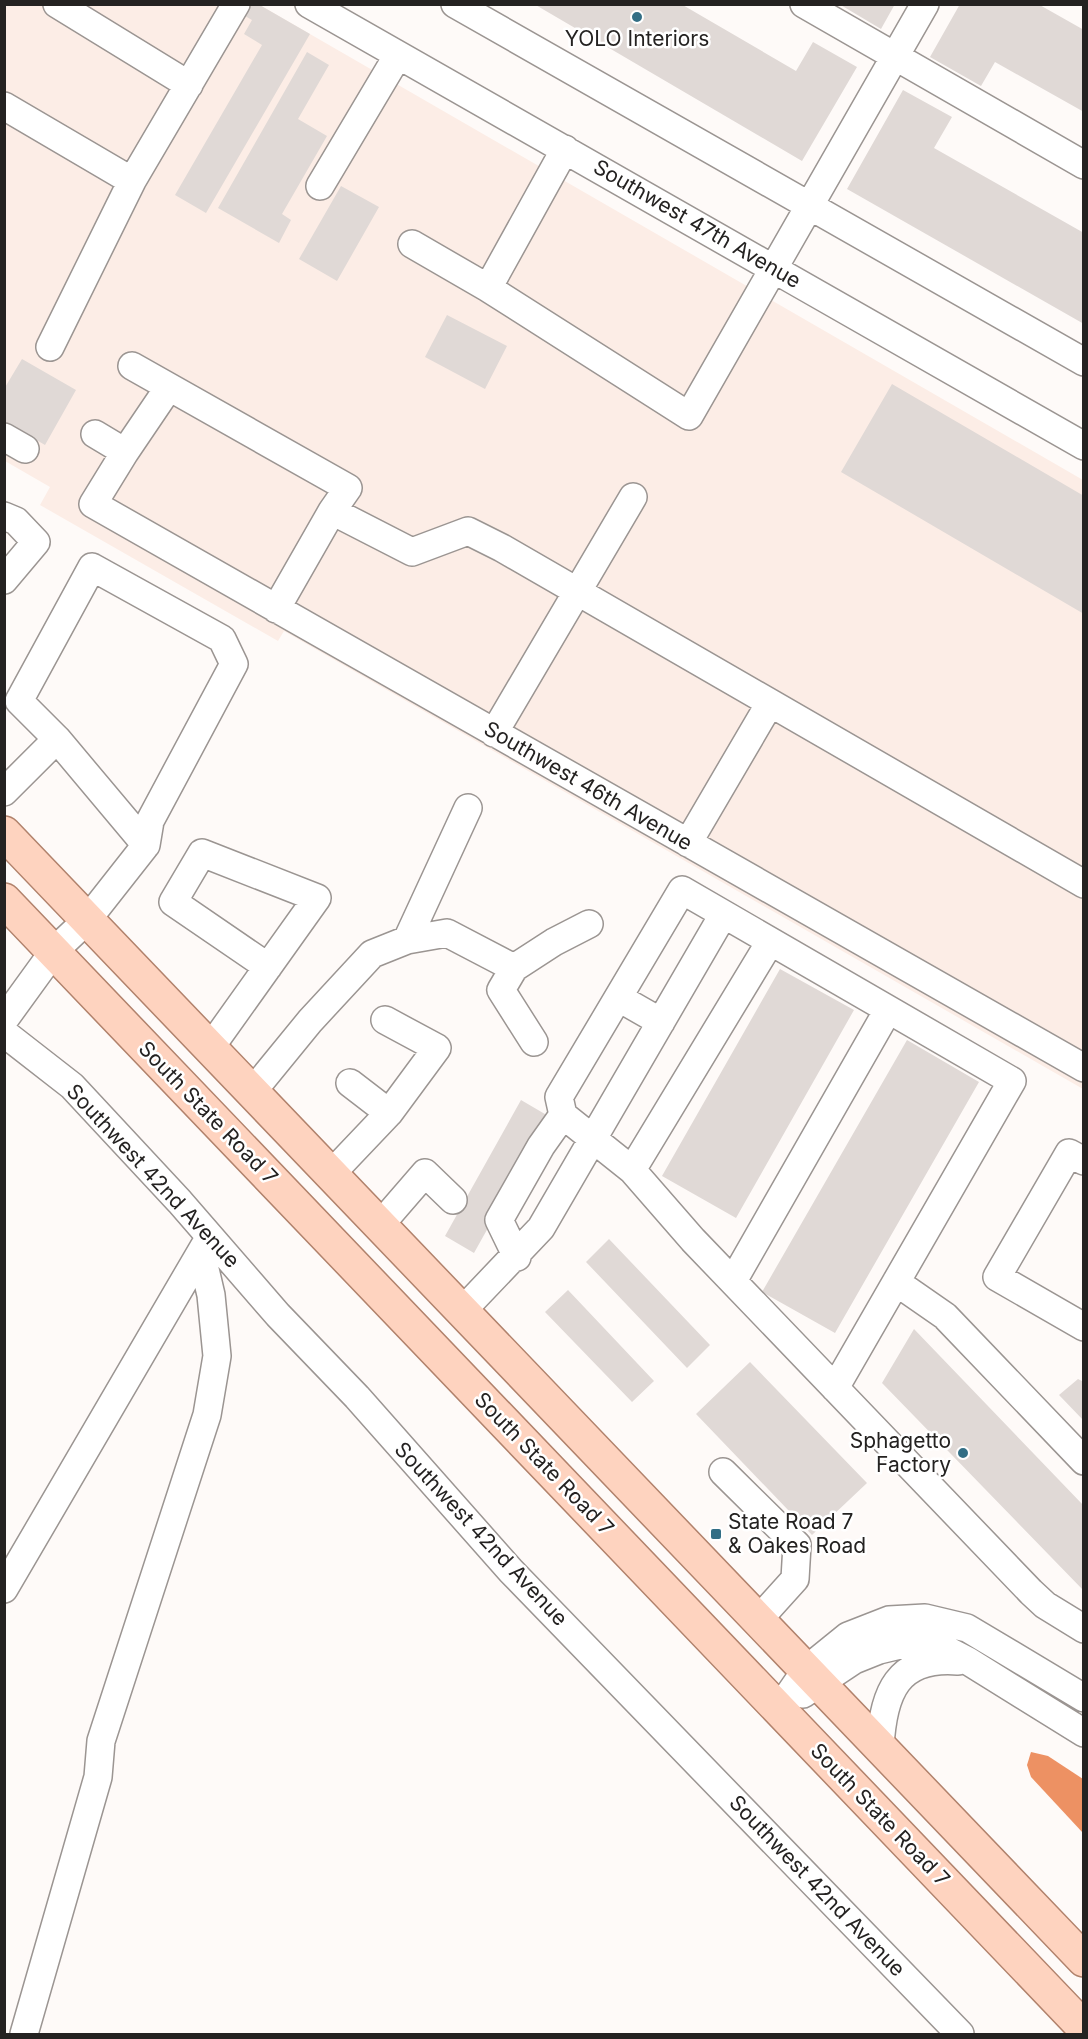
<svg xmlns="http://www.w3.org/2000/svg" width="1088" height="2039" font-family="Inter,sans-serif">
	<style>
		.built { fill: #fcede6 }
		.water { fill: #ed9163 }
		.building { fill: #e0d9d6 }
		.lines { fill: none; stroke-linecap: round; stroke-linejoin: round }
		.minor-casing { stroke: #9b9592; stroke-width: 30 }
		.major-casing { stroke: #b1826c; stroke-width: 36 }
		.minor { stroke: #fff; stroke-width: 27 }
		.major { stroke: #fed3bf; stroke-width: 33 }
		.poi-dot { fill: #326e85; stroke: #fff; stroke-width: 2 }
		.labels { text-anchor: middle; stroke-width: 5; stroke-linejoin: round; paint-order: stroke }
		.poi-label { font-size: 21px; fill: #242221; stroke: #fff }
		.street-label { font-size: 21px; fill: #242221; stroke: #fff }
	</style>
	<rect width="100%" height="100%" fill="#fefaf8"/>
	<path class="built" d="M258 4 1083 480V1089L284 631 278 641 40 505 50 487 5 461V5Z"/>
	<path class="water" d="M1031 1752 1048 1756 1083 1779V1833L1031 1777 1027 1765Z"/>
	<path class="building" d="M252 4H258L310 34 206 213 175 195 262 45 244 34 252 20 245 16Z
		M534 4H681L796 71 813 42 857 67 802 161Z
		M839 4H895L881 29Z
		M960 4H1038L1084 30V112L995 62 981 86 930 57Z
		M307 52 329 65 298 119 327 136 282 214 291 220 279 243 218 208Z
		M903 90 952 117 934 148 1084 233V324L847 189Z
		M341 186 379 207 337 281 299 259Z
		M447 315 507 346 485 389 425 357Z
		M22 359 76 390 45 445 4 421V389Z
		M892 384 1084 496V614L841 472Z
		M780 969 854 1010 736 1218 662 1176Z
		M907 1040 979 1082 835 1333 762 1292Z
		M521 1100 550 1117 474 1253 445 1236Z
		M609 1239 710 1345 687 1368 586 1262Z
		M568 1290 654 1381 632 1402 545 1312Z
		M914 1329 1084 1506V1591L882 1383Z
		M750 1362 867 1483 812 1535 696 1414Z
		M1078 1379 1084 1382V1421L1059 1395Z"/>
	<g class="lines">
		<defs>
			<path id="minor" d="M57 4 189 85
				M309 4 1084 446
				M455 4 1084 362
				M804 4 1084 165
				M4 106 132 181
				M565 149 488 288 689 416 925 4
				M320 186 398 55
				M412 244 488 288
				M50 347 132 181 236 4
				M132 366 348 488 332 511 412 552 468 531 502 548 1084 884
				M95 434 125 452 169 387
				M4 437 25 449
				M125 452 93 504 1084 1068
				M4 516 16 521 36 542 4 580
				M276 609 332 511
				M494 733 633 497
				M4 792 57 739 19 701 92 567 222 639 234 664 150 821 146 845
				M688 843 770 703
				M407 940 468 808
				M514 968 501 990 534 1042
				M619 998 661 1022
				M4 1020 54 951 87 920 146 845 57 739
				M4 1033 72 1086 180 1202 278 1315 357 1397 511 1571 960 2034
				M210 1048 317 898 202 853 173 902 268 967
				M350 1083 389 1113
				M252 1092 310 1021 372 954 407 940 447 933 514 968 554 942 589 924
				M1084 1161 1069 1153 997 1277 1084 1327
				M632 1170 770 942
				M331 1174 389 1113 437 1048 385 1020
				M380 1225 425 1173 453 1200
				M517 1257 499 1220 541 1146 563 1115
				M733 1281 888 1010
				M896 1282 945 1316 1084 1461
				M462 1311 541 1228 723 915
				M835 1388 1012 1081 682 890 559 1097 563 1115 632 1170 693 1240 1031 1592 1045 1605 1084 1629
				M723 1472 797 1545 795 1579 758 1620
				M4 1589 205 1245
				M803 1694 854 1660 879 1650 904 1644 925 1643 943 1648 968 1661 1084 1733
				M779 1709 806 1670 848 1636 889 1620 925 1618 967 1628 1084 1698
				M880 1747C883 1693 897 1656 958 1661
				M24 2034 98 1777 101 1741 207 1415 217 1356 211 1295 201 1252"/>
			<path id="major" d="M4 833 1084 1960
				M4 900 1084 2028"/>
		</defs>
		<use href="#minor" class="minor-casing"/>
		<use href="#major" class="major-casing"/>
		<use href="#minor" class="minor"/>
		<use href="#major" class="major"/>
	</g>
	<g class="poi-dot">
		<circle cx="637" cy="17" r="6"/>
		<circle cx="963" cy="1453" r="6"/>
		<rect x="710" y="1528" width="12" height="12" rx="3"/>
	</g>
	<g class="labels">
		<g class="poi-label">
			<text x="637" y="46">YOLO Interiors</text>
			<text x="951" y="1448" text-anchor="end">Sphagetto<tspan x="951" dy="24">Factory</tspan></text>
			<text x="728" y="1529" text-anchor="start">State Road 7<tspan x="728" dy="24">&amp; Oakes Road</tspan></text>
		</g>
		<g class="street-label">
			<text transform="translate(697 224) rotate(30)" y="7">Southwest 47th Avenue</text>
			<text transform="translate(588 786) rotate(30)" y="7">Southwest 46th Avenue</text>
			<text transform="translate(208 1113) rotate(46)" y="7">South State Road 7</text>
			<text transform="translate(153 1176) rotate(47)" y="7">Southwest 42nd Avenue</text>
			<text transform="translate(544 1464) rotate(46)" y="7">South State Road 7</text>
			<text transform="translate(481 1534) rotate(47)" y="7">Southwest 42nd Avenue</text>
			<text transform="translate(880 1815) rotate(46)" y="7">South State Road 7</text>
			<text transform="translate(817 1886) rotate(46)" y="7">Southwest 42nd Avenue</text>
		</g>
	</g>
	<rect width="1088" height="2039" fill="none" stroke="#242221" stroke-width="12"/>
</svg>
